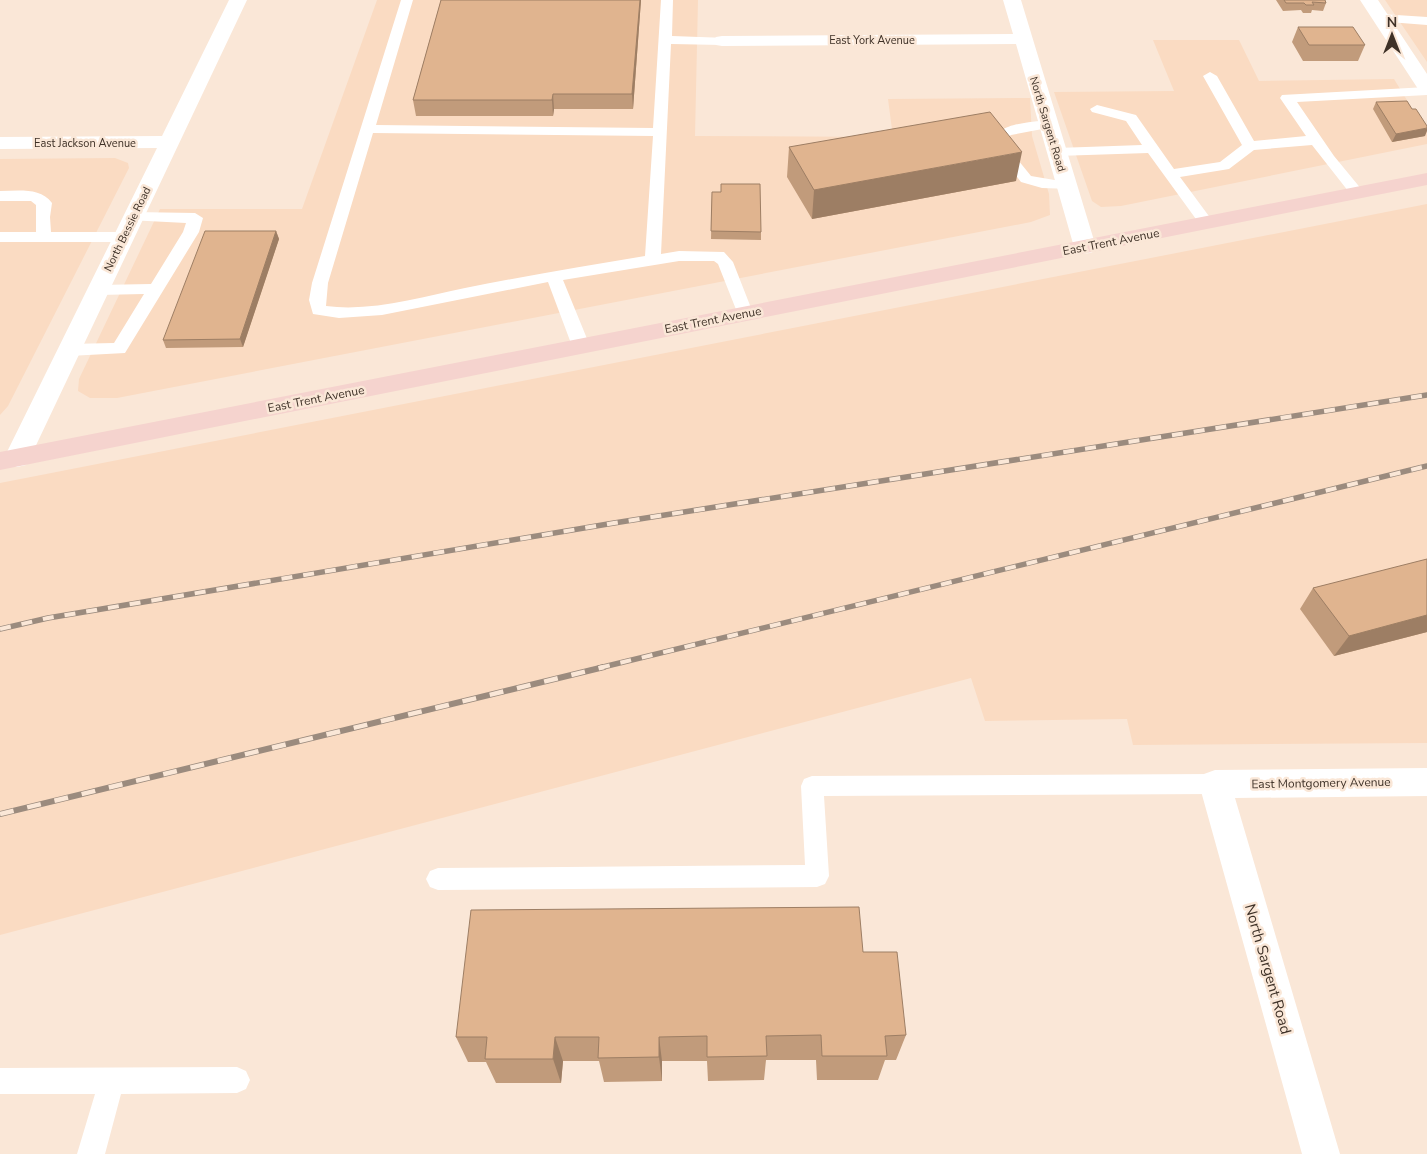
<svg xmlns="http://www.w3.org/2000/svg" width="1427" height="1154" font-family="'Nunito Sans',sans-serif">
	<style>
		.built { fill: #fadbc2 }
		.lines { fill: none; stroke-linecap: round; stroke-linejoin: round }
		.lane { fill: #fff; fill-rule: evenodd }
		.street { fill: #fff; fill-rule: evenodd }
		.primary { fill: #f5d3ce; fill-rule: evenodd }
		.rail-far1-casing { stroke: #9b8b7e; stroke-width: 5.5 }
		.rail-casing { stroke: #9b8b7e; stroke-width: 6 }
		.rail-far1 { stroke: #fae7d7; stroke-width: 4; stroke-dasharray: 11; stroke-linecap: butt }
		.rail { stroke: #fae7d7; stroke-width: 4.5; stroke-dasharray: 14; stroke-linecap: butt }
		.wall { fill: #c19b7b }
		.shaded-wall { fill: #9d7e64 }
		.building { fill: #e0b48f; stroke: #9d7e64 }
		.labels { text-anchor: middle; stroke-width: 5; stroke-linejoin: round; paint-order: stroke }
		.far-street-label { font-size: 11px; fill: #3e3127; stroke: #fae7d7 }
		.street-label { font-size: 12px; fill: #3e3127; stroke: #fae7d7 }
		.near-street-label { font-size: 15px; fill: #3e3127; stroke: #fae7d7 }
	</style>
	<rect width="100%" height="100%" fill="#fae7d7"/>
	<path class="built" d="M377 0H698L695 136 893 137 888 99 1030 98 1032 136 1049 194 1050 215 1031 222 117 398H90L78 391 79 379 160 209H302Z
		M1385 0H1427V62Z
		M1153 40H1239L1259 81 1394 79 1413 110 1427 126V144L1121 206 1101 207 1092 201 1054 92 1174 91Z
		M115 158 128 163 129 168 8 406 0 415V159Z
		M1427 204V743L1133 745 1127 719 985 721 971 678 0 935V483Z"/>
	<g class="lines">
		<path class="lane" d="M401 0H413L376 125 653 128 661 0H673L672 36 727 38 729 41 722 45 671 44 661 254 679 251 724 252 733 262 753 313 751 317H739L718 264 714 261H679L563 280 590 346 587 350H575L572 346 548 282 382 315 339 318 313 314 309 300 312 283ZM373 133 653 136 645 256C585 266 525 276 465 288 421 297 372 312 326 306L328 283Z
			M1381 14 1427 17V25L1376 21 1375 18Z
			M1210 72 1217 76 1254 141 1306 136 1280 98 1282 95 1427 87V95L1297 102 1334 156 1362 190 1365 193 1362 196H1352L1312 145 1254 150 1229 169 1180 177 1214 223 1206 228 1201 226 1148 153 1057 156 1050 152 1057 148 1142 145 1126 121 1092 112 1090 109 1097 105 1136 115 1174 169 1220 162 1242 145 1203 76Z
			M1048 120 1055 124 1053 127 1011 135 1007 138 1006 145 1031 176 1072 183 1075 186 1072 189 1042 188 1021 182 992 145C995 122 1029 123 1048 120Z
			M0 191C18 191 40 187 52 203L50 217 51 232H122L130 237 122 242H0V232H36V205L31 201H0Z
			M133 212 195 213 203 218 199 232 125 353 69 356 63 354 60 350 63 346 69 344 114 343 144 294 98 295 92 294 90 290 92 286 98 285 151 284 183 232 186 223 128 220 125 217 128 214Z
			M1215 774 1223 777 1226 784 1223 791 1215 794 824 796 829 876 825 884 817 887 438 890 430 887 426 879 430 871 438 868 805 865 801 786 804 779 812 776Z
			M237 1067 246 1071 250 1080 246 1089 237 1093 121 1094 105 1154H77L95 1094H0V1068Z"/>
		<path class="street" d="M229 0H247L30 458 26 465 17 467 8 465 4 458 157 148 0 149V137L162 136Z
			M1003 0H1021L1096 247 1093 252 1085 254 1077 252 1074 247 1016 44 722 46 716 45 713 41 716 37 722 36 1013 34Z
			M1360 0H1378L1427 74V94L1420 92Z
			M1427 768V796L1235 798 1340 1154H1302L1199 784 1204 774 1215 770Z"/>
		<path class="primary" d="M1427 173V185L0 470V452Z"/>
		<defs>
			<path id="rail-far1" d="M0 629 48 618 614 523 1427 395
				M599 668 1427 466"/>
			<path id="rail" d="M0 814 604 667"/>
		</defs>
		<use href="#rail-far1" class="rail-far1-casing"/>
		<use href="#rail" class="rail-casing"/>
		<use href="#rail-far1" class="rail-far1"/>
		<use href="#rail" class="rail"/>
	</g>
	<path class="wall" d="M441 0H641L633 109H554L553 116H416L413 100Z
		M1276 0H1325L1326 3 1323 11 1312 10 1311 13H1303L1301 10 1283 11Z
		M1298 27 1365 45 1358 61H1303L1292 42Z
		M1376 102 1412 109 1425 136 1392 142 1373 109Z
		M789 147 1016 181 812 219 787 177Z
		M712 192 761 232V240L711 239Z
		M276 231 279 239 243 347 166 348 163 340Z
		M1427 560V632L1334 656 1300 609 1313 588Z
		M863 952 906 1035 896 1060H885L878 1080H817L816 1060H766L764 1080 708 1081 707 1061H662V1081L604 1082 599 1061H563L561 1083H496L486 1062H468L456 1037Z"/>
	<path class="shaded-wall" d="M640 0H641L633 109 632 94Z
		M553 94 554 109 553 116 552 100Z
		M1427 128V131L1425 136 1392 142 1396 134Z
		M1022 152 1016 181 812 219 814 190Z
		M276 231 279 239 243 347 240 339Z
		M1427 615V632L1334 656 1349 636Z
		M555 1037 563 1061 561 1083 553 1059Z
		M659 1037 662 1061V1081L659 1057Z"/>
	<path class="building" d="M441 0H640L632 94H553L552 100H413Z
		M1284 0H1325L1326 3 1312 2 1314 5H1306L1304 3H1286Z
		M1298 27H1353L1365 45H1309Z
		M1407 101 1412 109H1416L1427 126V128L1396 134 1376 102Z
		M990 112 1022 152 814 190 789 147Z
		M721 184H760L761 232 711 231 712 192H721Z
		M205 231H276L240 339 163 340Z
		M1427 559V615L1349 636 1313 588Z
		M859 907 863 952H897L906 1035 885 1036 887 1056H822L821 1035 766 1036 767 1056 707 1057V1036L659 1037V1057L598 1058 599 1037H555L553 1059H485L487 1037H456L471 910Z"/>
	<g class="labels">
		<g class="far-street-label">
			<text x="872" y="44">East York Avenue</text>
			<text transform="translate(1048 124) rotate(73)" y="4">North Sargent Road</text>
			<text x="85" y="147">East Jackson Avenue</text>
			<text transform="translate(127 229) rotate(-64)" y="4">North Bessie Road</text>
		</g>
		<g class="street-label">
			<text transform="translate(1111 242) rotate(-11)" y="4">East Trent Avenue</text>
			<text transform="translate(713 320) rotate(-11)" y="4">East Trent Avenue</text>
			<text transform="translate(316 399) rotate(-11)" y="4">East Trent Avenue</text>
			<text transform="translate(1321 783) rotate(-1)" y="4">East Montgomery Avenue</text>
		</g>
		<g class="near-street-label">
			<text transform="translate(1268 969) rotate(74)" y="5">North Sargent Road</text>
		</g>
	</g>
	<g transform="translate(1392 35)" stroke="#fae7d7" stroke-width="4" paint-order="stroke">
	<path d="M0-4L9 19L0 12L-9 19Z" fill="#3e3127"/>
	<text y="-8" font-size="14" font-weight="bold" text-anchor="middle" fill="#3e3127">N</text>
	</g>
</svg>
